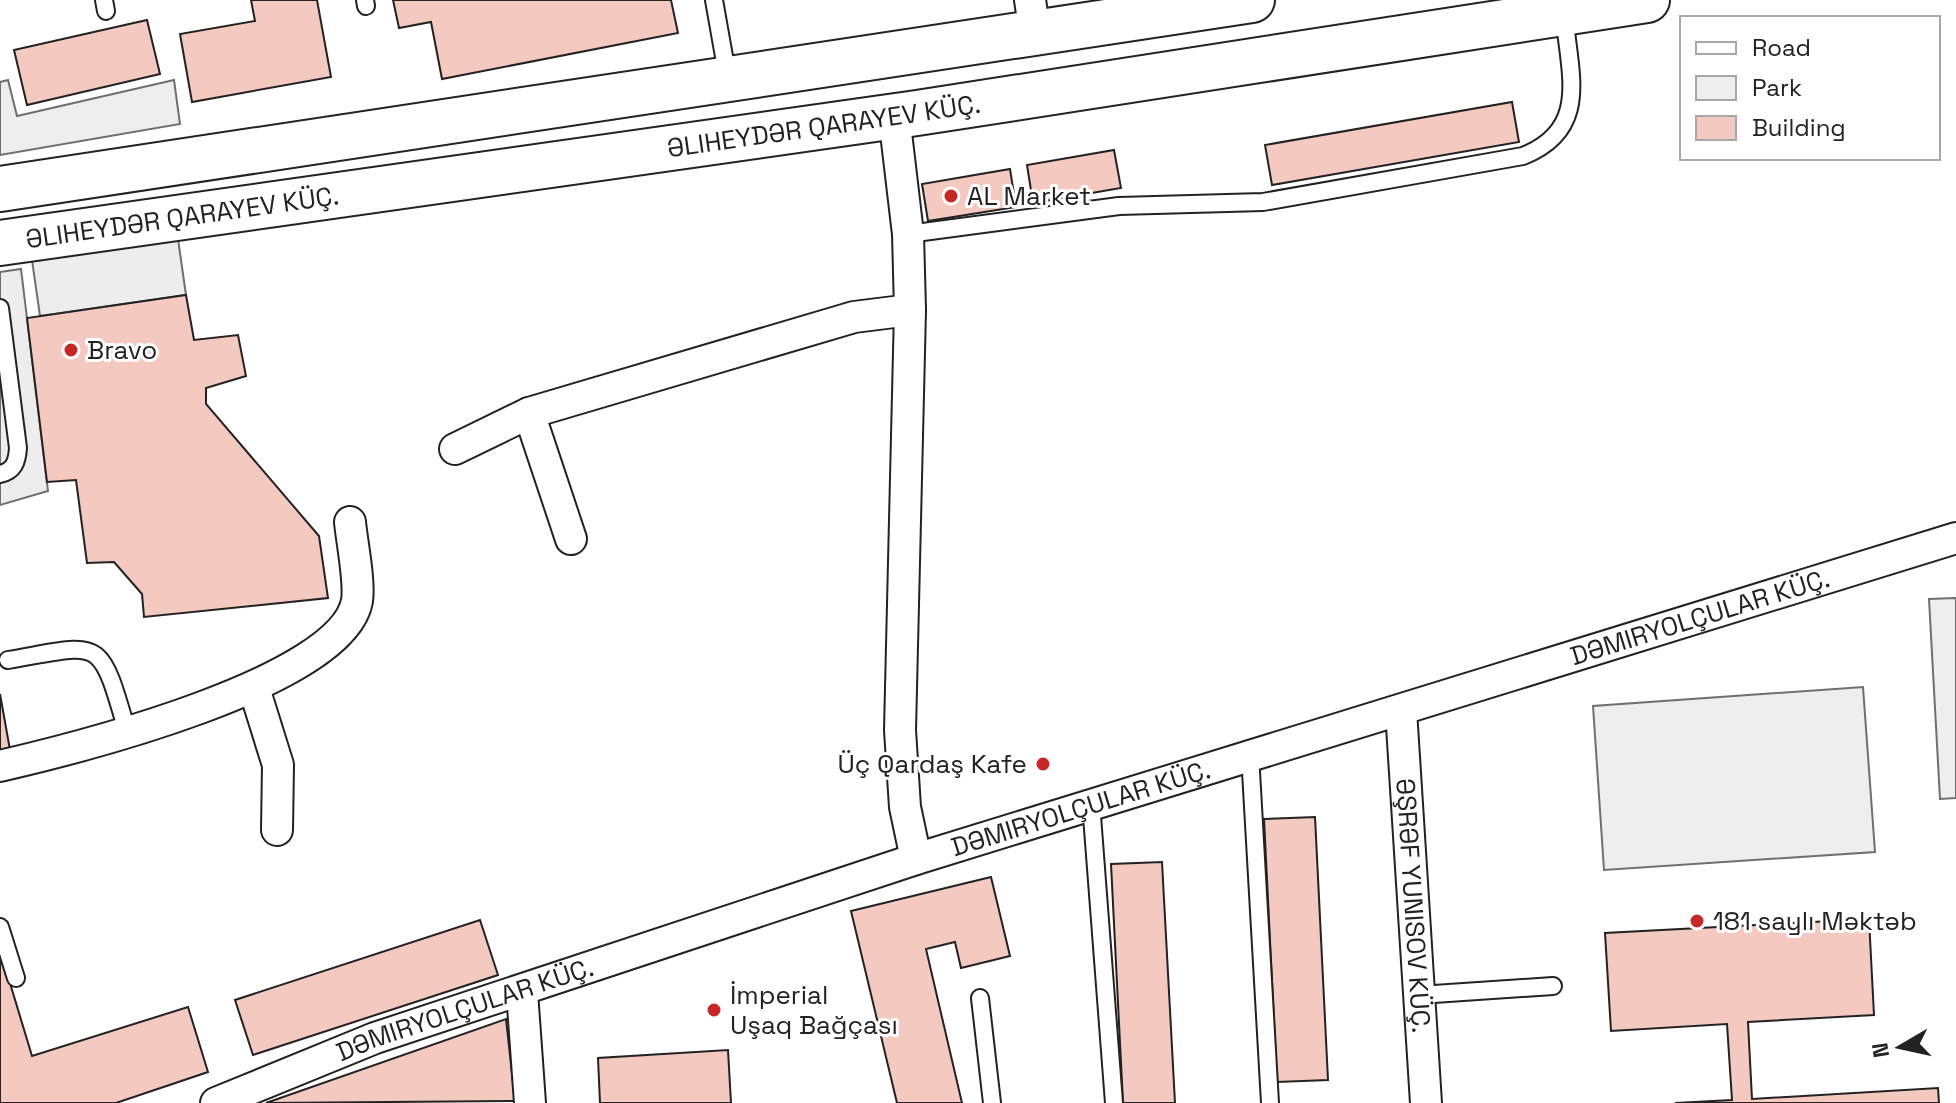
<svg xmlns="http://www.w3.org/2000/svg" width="1956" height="1103" font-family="'Space Grotesk',sans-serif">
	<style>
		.green { fill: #eee; stroke: #6f6f6f; stroke-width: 2 }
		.parking { fill: #ededed; stroke: #6f6f6f; stroke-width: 2 }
		.building { fill: #f3c9c0; stroke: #222; stroke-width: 2 }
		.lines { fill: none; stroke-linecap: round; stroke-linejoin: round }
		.lane-casing { stroke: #222; stroke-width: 20 }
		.street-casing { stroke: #222; stroke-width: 34 }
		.secondary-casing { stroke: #222; stroke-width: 48 }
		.lane { stroke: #fff; stroke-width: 16 }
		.street { stroke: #fff; stroke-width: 30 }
		.secondary { stroke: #fff; stroke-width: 44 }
		.poi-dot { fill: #c62828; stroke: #fff; stroke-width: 3 }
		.labels { text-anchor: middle; stroke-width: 6; stroke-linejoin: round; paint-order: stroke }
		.street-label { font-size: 26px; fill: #222; stroke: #fff }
		.poi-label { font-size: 26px; fill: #222; stroke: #fff; text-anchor: start }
	</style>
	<rect width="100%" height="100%" fill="#fff"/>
	<path class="green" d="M8 80 17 116 174 80 180 124 0 155V82Z
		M1956 598V798L1940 799 1929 599Z
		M1863 687 1875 852 1604 870 1593 706Z"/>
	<path class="parking" d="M175 218 186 295 40 316 29 239Z
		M21 269 48 491 0 505V272Z"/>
	<path class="building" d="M251 0H317L331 77 192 102 180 34 255 21Z
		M393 0H671L678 33 442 79 431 22 399 28Z
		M147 20 160 74 27 105 14 50Z
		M1512 102 1519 142 1272 185 1265 145Z
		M1114 150 1121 188 1033 203 1027 165Z
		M1010 169 1016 207 928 221 922 184Z
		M186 295 194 340 238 335 246 376 206 388V404L319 536 328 598 144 617 142 594 114 562 87 563 76 480 47 482 27 318Z
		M0 694 10 750 0 752Z
		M1315 817 1328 1080 1277 1082 1264 819Z
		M1162 862 1175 1103H1123L1111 864Z
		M991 877 1010 956 961 968 955 942 926 949 962 1103H897L851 911Z
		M1869 919 1874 1015 1748 1022 1752 1099 1938 1088 1939 1103H1675L1732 1100 1727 1024 1611 1031 1605 933Z
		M480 920 498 975 253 1055 235 1000Z
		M0 950 32 1056 188 1007 208 1072 116 1103H0Z
		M506 1019 515 1101 266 1103Z
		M728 1050 731 1103H600L598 1058Z"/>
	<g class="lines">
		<defs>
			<path id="lane" d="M104 0 106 11
				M365 0 366 6
				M714 0 728 79
				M908 234 1119 206 1263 202 1523 156C1591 129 1569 73 1564 13
				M0 308 18 448C17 462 14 471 0 474
				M8 660C102 644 99 634 127 731
				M1250 754 1270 1103
				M1091 803 1114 1103
				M0 927 16 978
				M1419 995 1553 986
				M980 998 992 1103"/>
			<g id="street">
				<path d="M1030 0 1035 33"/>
				<path d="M894 116 908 234 910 310 900 730 905 807 916 859"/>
				<path d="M529 413 571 539"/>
				<path d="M455 449 529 413 854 317 910 310"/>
				<path d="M254 688 278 765 277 830"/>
				<path id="s1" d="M1401 710 1426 1103"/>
				<path d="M0 766C73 749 342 683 357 601 360 581 352 543 350 522"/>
				<path d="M522 992 530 1103"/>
				<path id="s2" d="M216 1103 375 1038 916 859 1956 538"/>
			</g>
			<g id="secondary">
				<path d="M0 189 1252 0"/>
				<path id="s3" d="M0 243 917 113 1647 0"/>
			</g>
		</defs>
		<use href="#lane" class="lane-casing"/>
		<use href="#street" class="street-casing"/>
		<use href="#secondary" class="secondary-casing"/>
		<use href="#lane" class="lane"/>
		<use href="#street" class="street"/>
		<use href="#secondary" class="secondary"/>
	</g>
	<g class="poi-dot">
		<circle cx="951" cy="196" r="8"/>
		<circle cx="71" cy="350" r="8"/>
		<circle cx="1043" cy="764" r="8"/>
		<circle cx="1697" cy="921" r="8"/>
		<circle cx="714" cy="1010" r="8"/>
	</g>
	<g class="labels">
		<g class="street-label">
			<text dy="9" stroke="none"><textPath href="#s3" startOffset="832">ƏLIHEYDƏR QARAYEV KÜÇ.</textPath></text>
			<text dy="9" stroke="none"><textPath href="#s3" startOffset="184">ƏLIHEYDƏR QARAYEV KÜÇ.</textPath></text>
			<text dy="9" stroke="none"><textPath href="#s2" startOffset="1562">DƏMIRYOLÇULAR KÜÇ.</textPath></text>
			<text dy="9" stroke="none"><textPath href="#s2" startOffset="914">DƏMIRYOLÇULAR KÜÇ.</textPath></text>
			<text dy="9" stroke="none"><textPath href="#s1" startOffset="196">ƏŞRƏF YUNISOV KÜÇ.</textPath></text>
			<text dy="9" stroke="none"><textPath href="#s2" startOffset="266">DƏMIRYOLÇULAR KÜÇ.</textPath></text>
		</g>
		<g class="poi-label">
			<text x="967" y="205">AL Market</text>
			<text x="87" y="359">Bravo</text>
			<text x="1027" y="773" text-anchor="end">Üç Qardaş Kafe</text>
			<text x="1713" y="930">181 saylı Məktəb</text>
			<text x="730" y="1004">İmperial<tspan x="730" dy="30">Uşaq Bağçası</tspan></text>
		</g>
	</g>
	<rect x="1680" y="16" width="260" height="144" fill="#ffffff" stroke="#a7a7a7" stroke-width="2"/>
	<rect x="1696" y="42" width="40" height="12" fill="#ffffff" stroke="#a7a7a7" stroke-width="2"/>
	<text x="1752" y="56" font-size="24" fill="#222222">Road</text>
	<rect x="1696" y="76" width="40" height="24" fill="#eeeeee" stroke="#a7a7a7" stroke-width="2"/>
	<text x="1752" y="96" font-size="24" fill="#222222">Park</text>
	<rect x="1696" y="116" width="40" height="24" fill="#f3c9c0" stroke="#a7a7a7" stroke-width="2"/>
	<text x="1752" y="136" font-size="24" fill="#222222">Building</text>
	<g transform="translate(1900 1047) rotate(261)" stroke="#ffffff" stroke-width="6" paint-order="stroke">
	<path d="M0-6L14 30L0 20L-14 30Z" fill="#222222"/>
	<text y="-12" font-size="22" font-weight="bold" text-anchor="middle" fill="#222222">N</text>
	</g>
</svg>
